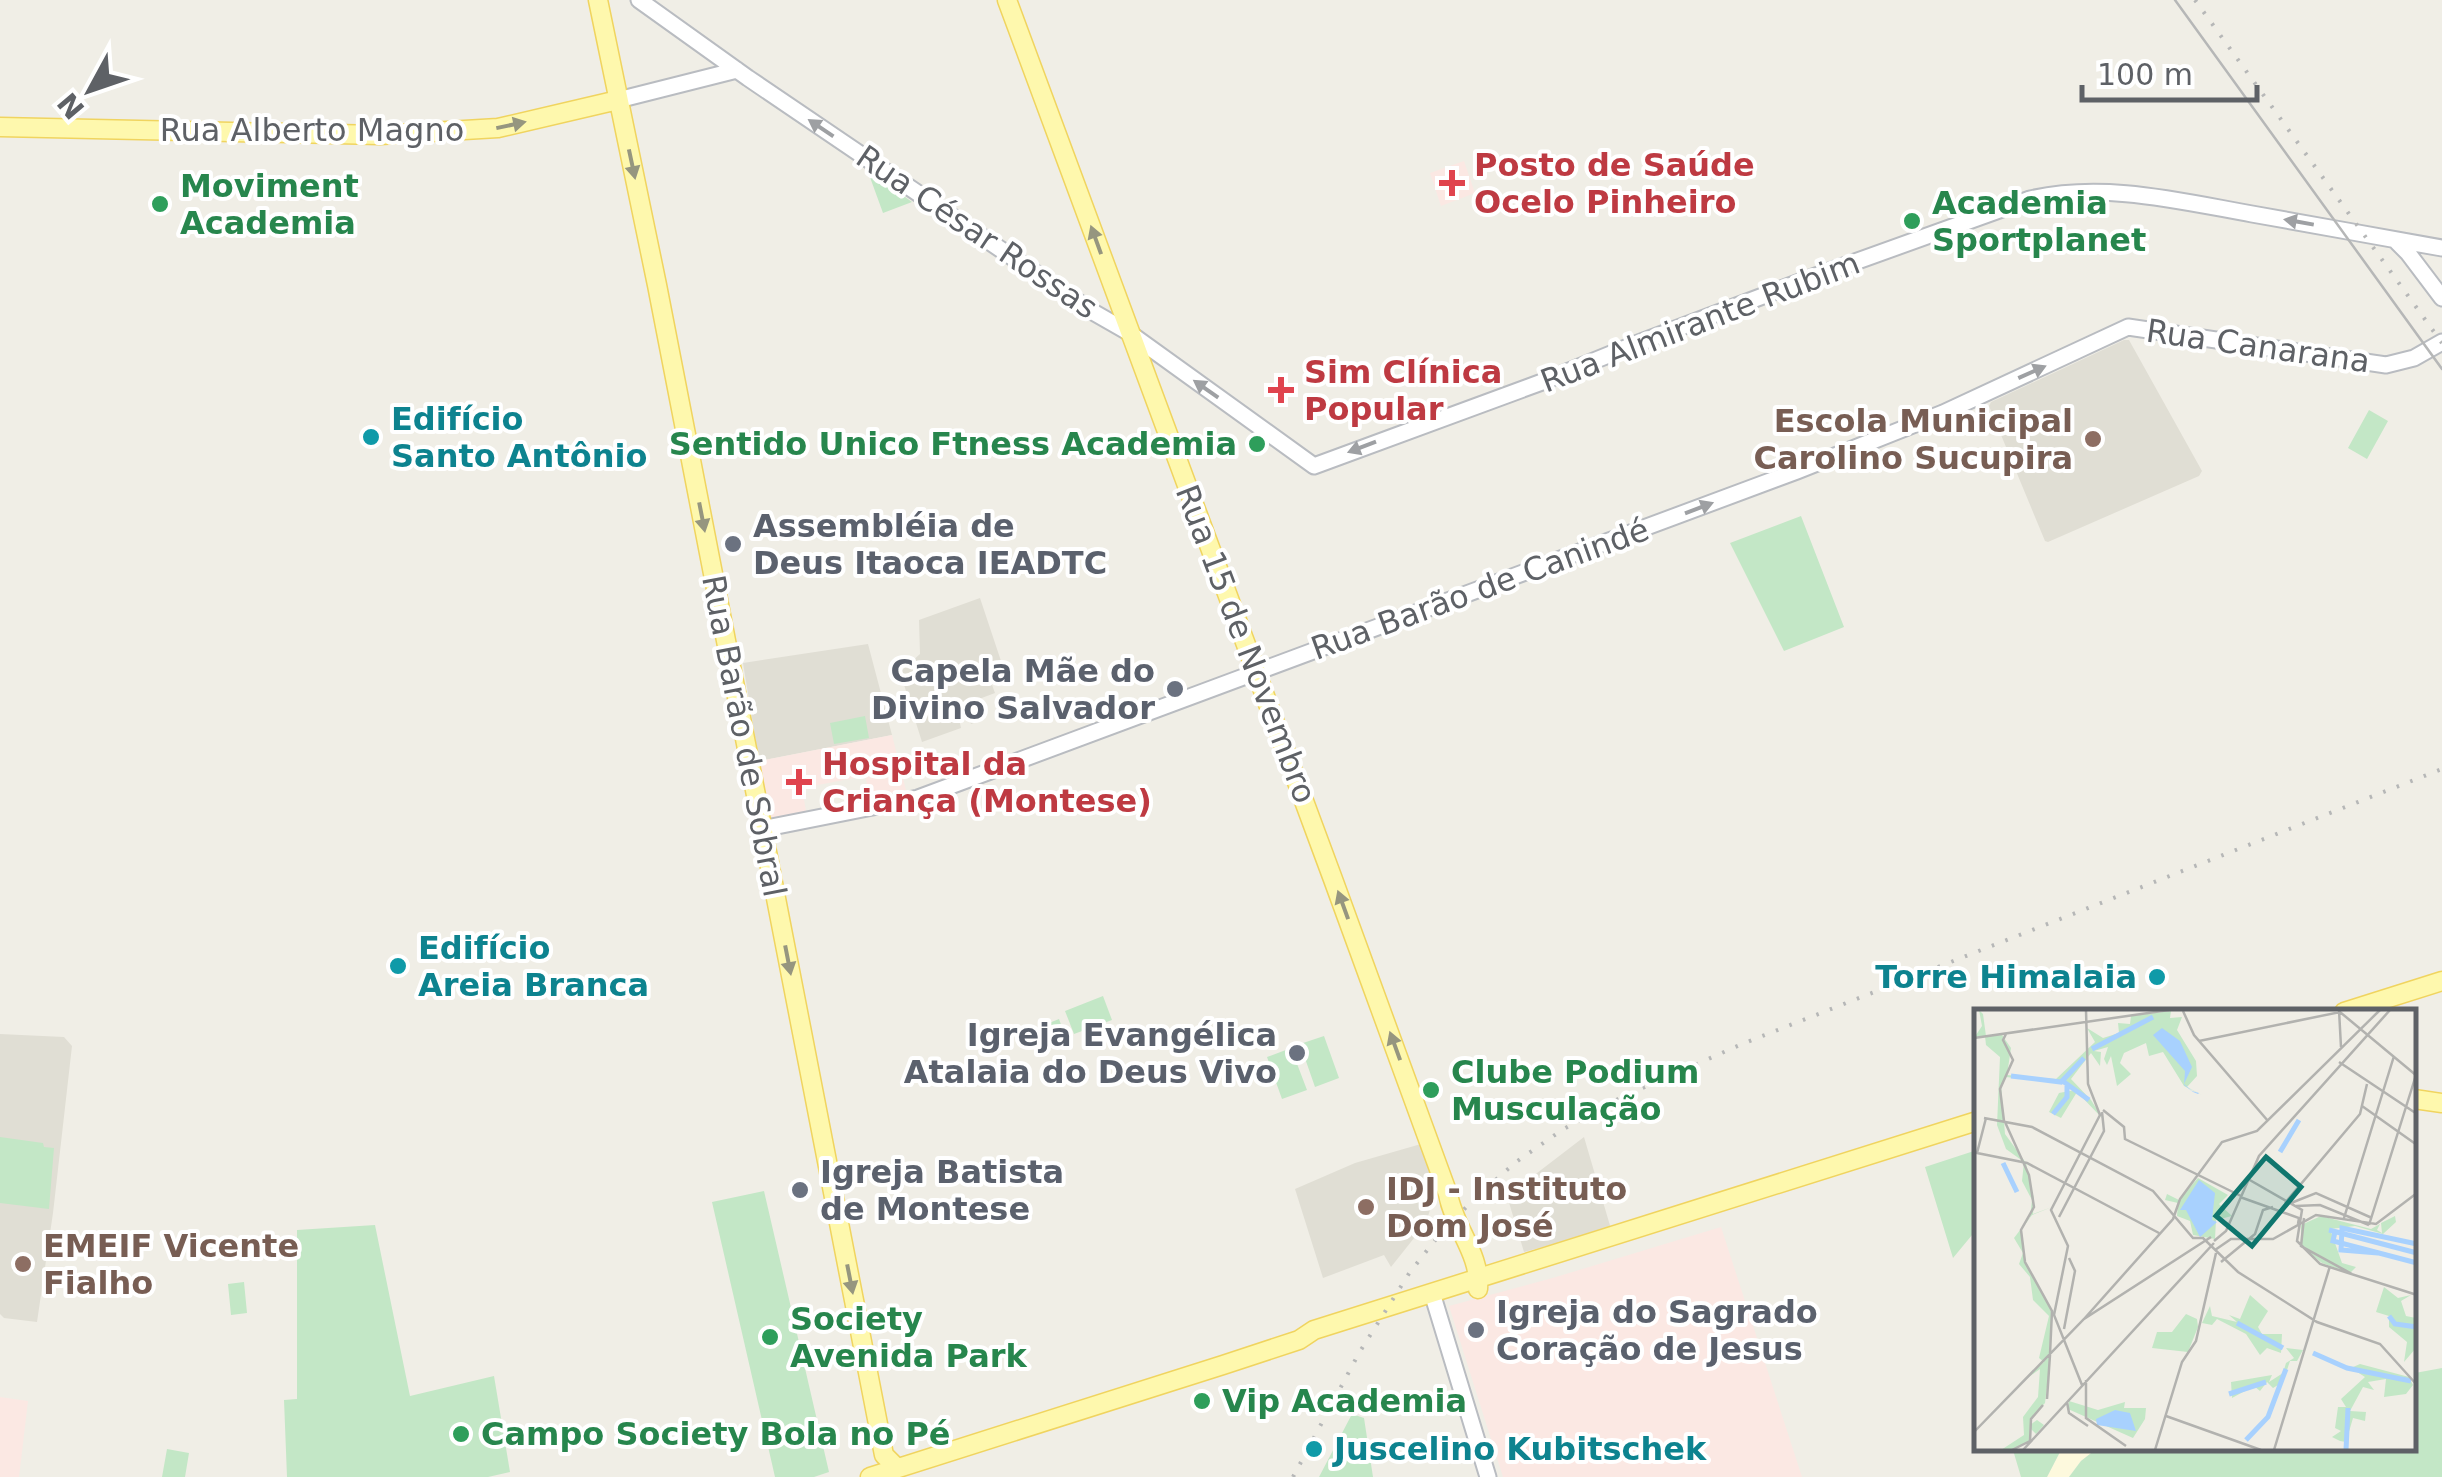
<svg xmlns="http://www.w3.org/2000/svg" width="2442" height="1477" font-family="'DejaVu Sans',sans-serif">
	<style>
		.commercial { fill: #fdf9dd }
		.education { fill: #e0ded4 }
		.medical { fill: #fbe8e3 }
		.green { fill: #c3e7c6 }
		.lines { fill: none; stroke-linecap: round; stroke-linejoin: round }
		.secondary-casing { stroke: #b9bcc1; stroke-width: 19 }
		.primary-casing { stroke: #f0d45f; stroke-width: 21 }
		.secondary { stroke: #fff; stroke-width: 15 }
		.primary { stroke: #fef8ad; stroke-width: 18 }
		.tram { stroke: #b6b7b7; stroke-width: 2.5 }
		.rail { stroke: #b6b7b7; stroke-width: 4; stroke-dasharray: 2.5 12; stroke-linecap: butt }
		.oneway { fill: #96967f }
		.oneway2 { fill: #9ea0a3 }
		.health-dot { fill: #e0444e; stroke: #fff; stroke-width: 4 }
		.leisure-dot { fill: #2e9e5b; stroke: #fff; stroke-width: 4 }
		.culture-dot { fill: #0f9aa8; stroke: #fff; stroke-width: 4 }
		.education-dot { fill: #8d6e63; stroke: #fff; stroke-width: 4 }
		.worship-dot { fill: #6b7280; stroke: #fff; stroke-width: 4 }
		.labels { text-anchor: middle; stroke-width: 8; stroke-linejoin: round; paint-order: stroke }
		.street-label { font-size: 32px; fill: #5e6166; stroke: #fff }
		.health-label { font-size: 32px; font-weight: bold; fill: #be3a42; stroke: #fff; text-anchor: start }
		.leisure-label { font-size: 32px; font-weight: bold; fill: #27864d; stroke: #fff; text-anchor: start }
		.culture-label { font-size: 32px; font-weight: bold; fill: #0d838f; stroke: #fff; text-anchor: start }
		.education-label { font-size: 32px; font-weight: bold; fill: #785e54; stroke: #fff; text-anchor: start }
		.worship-label { font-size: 32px; font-weight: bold; fill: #5b616d; stroke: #fff; text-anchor: start }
		.inset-river { fill: none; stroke: #a8d1fe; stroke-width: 5 }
		.inset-road { fill: none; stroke: #b2b2af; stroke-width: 2.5 }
		.view { fill: #0f766e; fill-opacity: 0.15; stroke: #0f766e; stroke-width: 5 }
		.inset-edge { fill: none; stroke: #5e6166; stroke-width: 5 }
	</style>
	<rect width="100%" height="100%" fill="#f0eee6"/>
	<path class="commercial" d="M2061 1450H2095L2081 1461 2069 1477H2047Z"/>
	<path class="education" d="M2124 340H2129L2202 471 2199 476 2048 542 2045 541 1989 406 1991 402Z
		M980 598 1002 664 971 675 973 680 988 674 995 693 979 699 985 719 971 724 964 709 957 710 961 728 922 742 900 672 920 654 919 620Z
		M868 644 892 735 759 761 743 663Z
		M0 1034 64 1037 72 1046 53 1213 37 1322 4 1318 0 1314Z
		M1584 1137 1611 1229 1524 1252 1507 1196Z
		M1421 1144 1436 1190 1426 1223 1391 1267 1384 1255 1323 1278 1295 1189 1355 1163Z"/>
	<path class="medical" d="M1464 161 1475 193 1441 206 1430 173Z
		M892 735 906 790 870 797 865 776 802 788 806 811 771 818 759 761Z
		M1721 1227 1802 1477H1503L1449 1306 1556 1277Z
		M0 1397 28 1401 19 1477H0Z"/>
	<path class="green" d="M867 169 912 202 883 213Z
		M2369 410 2388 421 2367 459 2348 448Z
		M1801 516 1844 627 1784 651 1730 543Z
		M865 716 869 738 834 744 830 723Z
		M1103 996 1112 1020 1074 1034 1065 1011Z
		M1059 1019 1063 1030 1022 1047 1017 1036Z
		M1324 1036 1339 1078 1315 1087 1300 1044Z
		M1291 1048 1307 1090 1282 1099 1267 1057Z
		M0 1137 43 1143 44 1147 54 1148 49 1209 0 1203Z
		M1977 1150V1229L1953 1258 1925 1167Z
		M764 1191 829 1472 814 1477H775L712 1202Z
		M375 1225 410 1396 494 1376 510 1472 488 1477H287L284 1400 297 1399V1230Z
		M244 1282 247 1313 231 1315 228 1284Z
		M2442 1368V1477H2069L2081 1461 2095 1450H2414L2415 1373Z
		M1352 1414 1364 1418 1373 1477H1319Z
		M167 1449 189 1453 185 1477H162Z
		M2013 1450H2061L2047 1477H2021Z"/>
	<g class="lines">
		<defs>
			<path id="secondary" d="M639 0 748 78 1093 312 1128 332 1314 466 1542 382 1628 347 1813 277 2030 199C2104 182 2179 201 2252 214 2315 225 2379 237 2442 248
				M618 100 737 70
				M2395 240 2408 253 2442 298
				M762 829 918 798 1797 471 1943 413 2128 327 2386 365 2414 358 2442 342
				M1432 1293 1488 1477"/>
			<path id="primary" d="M598 0 657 285 884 1455 897 1468
				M1007 0C1153 399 1304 795 1448 1194 1454 1228 1481 1254 1478 1289
				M0 127 380 135 498 128 618 100
				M2344 1012 2442 981
				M2414 1099 2442 1103
				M870 1477 1223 1365 1299 1340 1314 1330 1977 1121"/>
		</defs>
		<use href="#secondary" class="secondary-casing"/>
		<use href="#primary" class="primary-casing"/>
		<use href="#secondary" class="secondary"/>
		<use href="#primary" class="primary"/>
		<path class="tram" d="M2175 0 2442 369"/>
		<path class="rail" d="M2195 0 2442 343
			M1293 1477 1359 1353 1410 1272 1440 1234 1476 1197 1516 1162 1562 1130 1620 1098 1742 1044 2442 769"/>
	</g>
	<defs><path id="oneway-solid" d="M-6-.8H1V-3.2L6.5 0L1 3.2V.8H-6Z" transform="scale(2.5)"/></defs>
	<g class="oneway">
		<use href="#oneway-solid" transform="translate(511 125) rotate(-12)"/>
		<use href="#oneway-solid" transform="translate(632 164) rotate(78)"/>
		<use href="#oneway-solid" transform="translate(1096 240) rotate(-110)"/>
		<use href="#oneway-solid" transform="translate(702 517) rotate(79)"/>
		<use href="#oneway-solid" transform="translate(1343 905) rotate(-110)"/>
		<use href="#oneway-solid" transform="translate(788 960) rotate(79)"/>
		<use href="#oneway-solid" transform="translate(1395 1046) rotate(-110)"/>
		<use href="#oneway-solid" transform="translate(850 1279) rotate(79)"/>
	</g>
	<g class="oneway2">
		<use href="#oneway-solid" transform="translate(821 128) rotate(-146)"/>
		<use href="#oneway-solid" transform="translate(2299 222) rotate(-170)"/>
		<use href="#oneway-solid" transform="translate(2032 372) rotate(-24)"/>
		<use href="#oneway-solid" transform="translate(1206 389) rotate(-145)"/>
		<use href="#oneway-solid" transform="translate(1362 447) rotate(159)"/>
		<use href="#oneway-solid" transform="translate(1699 508) rotate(-21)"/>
	</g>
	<g class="health-dot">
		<path d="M1447 168h10v10h10v10h-10v10h-10v-10h-10v-10h10z"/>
		<path d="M1276 375h10v10h10v10h-10v10h-10v-10h-10v-10h10z"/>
		<path d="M794 767h10v10h10v10h-10v10h-10v-10h-10v-10h10z"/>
	</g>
	<g class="leisure-dot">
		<circle cx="160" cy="204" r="10"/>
		<circle cx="1912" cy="221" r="10"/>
		<circle cx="1257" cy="444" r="10"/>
		<circle cx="1431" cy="1090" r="10"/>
		<circle cx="770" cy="1337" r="10"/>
		<circle cx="1202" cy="1401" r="10"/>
		<circle cx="461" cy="1434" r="10"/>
	</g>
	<g class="culture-dot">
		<circle cx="371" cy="437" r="10"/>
		<circle cx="398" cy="966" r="10"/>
		<circle cx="2157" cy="977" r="10"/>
		<circle cx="1314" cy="1449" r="10"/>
	</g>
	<g class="education-dot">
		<circle cx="2093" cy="439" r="10"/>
		<circle cx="1366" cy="1207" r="10"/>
		<circle cx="23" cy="1264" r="10"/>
	</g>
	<g class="worship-dot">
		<circle cx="733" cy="544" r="10"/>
		<circle cx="1175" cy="689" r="10"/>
		<circle cx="1297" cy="1053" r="10"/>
		<circle cx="800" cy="1190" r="10"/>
		<circle cx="1476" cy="1330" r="10"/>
	</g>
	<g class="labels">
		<g class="street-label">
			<text x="312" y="141">Rua Alberto Magno</text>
			<text transform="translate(977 232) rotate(34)" y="11">Rua César Rossas</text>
			<text transform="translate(1700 322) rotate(-21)" y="11">Rua Almirante Rubim</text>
			<text transform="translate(2258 346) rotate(8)" y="11">Rua Canarana</text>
			<text transform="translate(1480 589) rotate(-20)" y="11">Rua Barão de Canindé</text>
			<text transform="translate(1246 644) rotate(69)" y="11">Rua 15 de Novembro</text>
			<text transform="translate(744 736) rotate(79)" y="11">Rua Barão de Sobral</text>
		</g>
		<g class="health-label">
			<text x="1474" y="176">Posto de Saúde<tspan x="1474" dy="37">Ocelo Pinheiro</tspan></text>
			<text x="1304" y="383">Sim Clínica<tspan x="1304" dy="37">Popular</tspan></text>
			<text x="822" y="775">Hospital da<tspan x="822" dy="37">Criança (Montese)</tspan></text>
		</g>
		<g class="leisure-label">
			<text x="180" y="197">Moviment<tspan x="180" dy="37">Academia</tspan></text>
			<text x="1932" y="214">Academia<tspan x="1932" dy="37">Sportplanet</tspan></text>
			<text x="1237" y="455" text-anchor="end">Sentido Unico Ftness Academia</text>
			<text x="1451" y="1083">Clube Podium<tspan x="1451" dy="37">Musculação</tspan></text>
			<text x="790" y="1330">Society<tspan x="790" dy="37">Avenida Park</tspan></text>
			<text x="1222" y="1412">Vip Academia</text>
			<text x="481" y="1445">Campo Society Bola no Pé</text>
		</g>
		<g class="culture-label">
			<text x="391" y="430">Edifício<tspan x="391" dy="37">Santo Antônio</tspan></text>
			<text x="418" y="959">Edifício<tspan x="418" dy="37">Areia Branca</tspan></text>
			<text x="2137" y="988" text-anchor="end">Torre Himalaia</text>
			<text x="1334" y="1460">Juscelino Kubitschek</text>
		</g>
		<g class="education-label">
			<text x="2073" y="432" text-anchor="end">Escola Municipal<tspan x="2073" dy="37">Carolino Sucupira</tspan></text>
			<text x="1386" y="1200">IDJ - Instituto<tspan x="1386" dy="37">Dom José</tspan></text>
			<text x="43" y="1257">EMEIF Vicente<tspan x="43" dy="37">Fialho</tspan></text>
		</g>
		<g class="worship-label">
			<text x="753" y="537">Assembléia de<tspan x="753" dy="37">Deus Itaoca IEADTC</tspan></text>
			<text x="1155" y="682" text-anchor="end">Capela Mãe do<tspan x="1155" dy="37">Divino Salvador</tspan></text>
			<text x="1277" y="1046" text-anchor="end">Igreja Evangélica<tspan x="1277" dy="37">Atalaia do Deus Vivo</tspan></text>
			<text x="820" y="1183">Igreja Batista<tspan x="820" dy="37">de Montese</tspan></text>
			<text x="1496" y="1323">Igreja do Sagrado<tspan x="1496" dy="37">Coração de Jesus</tspan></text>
		</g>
	</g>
	<g transform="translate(1974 1009)">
		<rect width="442" height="442" fill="#f0eee6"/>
		<path d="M5 1 9 5 12 27 28 26 37 39 33 66 82 70 121 33 113 19 129 29 145 24 144 14 156 15 157 7 197 2 196 9 208 8 203 21 222 52 223 67 213 78 228 86 210 77 189 43 175 47 172 34 150 44 146 54 157 65 143 77 137 47 133 56 130 50 134 38 120 42 127 43 126 57 117 44 97 70 117 91 129 110 103 83 87 109 75 103 85 84 101 81 96 75 32 68 27 76 31 125 52 154 60 190 59 205 78 198 58 206 47 221 51 254 78 302 75 345 89 332 77 345 71 394 56 410V416L63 411 70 416 62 425 56 419 55 432 37 441H27L50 426 49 408 64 388 66 360 49 372 70 353 65 349 75 307 59 291 56 268 45 255 49 244 40 229 56 208 58 191 48 172 50 153 32 140 23 116 26 48 12 36 11 27 0 29 8 17ZM224 169 254 186 245 195 258 207 242 211 241 230 219 226 216 212 203 207 204 194 191 191 193 185 205 191ZM347 207 397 220 406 215 403 221 408 224 407 214 421 207 422 213 409 225 381 217 356 220 368 254 382 258 376 264 348 254 327 237V216ZM410 278 424 289 437 286 427 292 432 307 442 309V339L430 353 433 333 415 318V307L402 303ZM276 286 294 302 284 318 288 325H308L307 344 293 339 286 346 272 325 243 310 238 316 228 314 236 297 238 307 263 313 255 306 266 310ZM212 305 223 310 224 318 214 343 178 339 183 323H198ZM312 339 329 341 323 352H316L309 373 299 379 293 373 286 382 280 377 258 389 257 373 298 366 295 373 309 364 312 354 320 349ZM386 355 435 368 439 376 432 385 410 388 412 370 394 373 400 381 389 378 376 402 392 403 391 412 379 409 372 433 366 432 358 428 367 422 361 419 364 398H372L367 390 391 368 377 359ZM95 392 124 401 151 393 150 399H172L171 410 159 429 94 400Z" fill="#c3e7c6"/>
		<path d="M188 19 206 32 218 58 210 75 218 82 225 84 224 85 219 83 210 76 211 62 179 26ZM225 171 241 184 238 211 243 213 226 228 212 201H206ZM141 401 156 404 162 422 123 416 122 410Z" fill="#a8d1fe"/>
		<path class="inset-river" d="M118 40 179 8M37 67 87 73 110 49M90 73 115 91M79 105 93 88V77M306 143 325 111M29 154 43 183M355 221 443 244M361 223 359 232 443 254M404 244 367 241 368 219 443 235M415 307 421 315 443 318M263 314 309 339M339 344 373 359 437 372M255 385 292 373M272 431 294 408 312 360M372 441 374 399"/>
		<path class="inset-road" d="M365 1 367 38M209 2 220 26 294 112M0 29 195 1M225 32 366 3 443 67M365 53 443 105M388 97 443 136M129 101 150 118 151 130 267 187M10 109 58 118 179 182 219 229H229L264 263 343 313 406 335 443 376M12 109 3 144 53 154 185 224M30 112 26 80 39 51 29 31 32 25M31 113 55 166 60 198 47 221 51 253 78 302 76 345M274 170 328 201 323 232 346 255 443 286M266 188 325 209 324 215M311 194 386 105 393 75M317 194 342 184 398 209M322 197 346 196 395 216M85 208 130 122 128 103M330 209 327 237 378 265M370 209 420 47M395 216 442 66M240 232 252 222 285 147 416 1M241 241 257 230H299L342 206 402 215 443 184M247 253 281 225 289 201 299 198M110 310 199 210 206 190 248 133 283 122 406 1M90 320 101 262 95 249M112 371V409L152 437M108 376 80 306 94 237 77 201 126 106 114 75 112 1M73 390 76 346M93 393 95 404 114 417M192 407 287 441M0 423 110 310 237 228M38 441 56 432 57 410 69 396M49 441 240 234M181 441 208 353 222 332 242 244M300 441 356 257"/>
		<path class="view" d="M292 148 327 178 278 237 242 207Z"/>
		<rect width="442" height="442" class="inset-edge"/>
	</g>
	<g transform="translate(90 90) rotate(230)" stroke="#ffffff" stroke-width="8" paint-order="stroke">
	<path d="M0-8L18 38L0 25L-18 38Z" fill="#5e6166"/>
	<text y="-15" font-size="28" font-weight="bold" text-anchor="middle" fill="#5e6166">N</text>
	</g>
	<path d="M2082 85v15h175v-15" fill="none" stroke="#5e6166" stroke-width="5"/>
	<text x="2097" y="85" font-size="30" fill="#5e6166" stroke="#ffffff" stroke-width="8" paint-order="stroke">100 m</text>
</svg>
